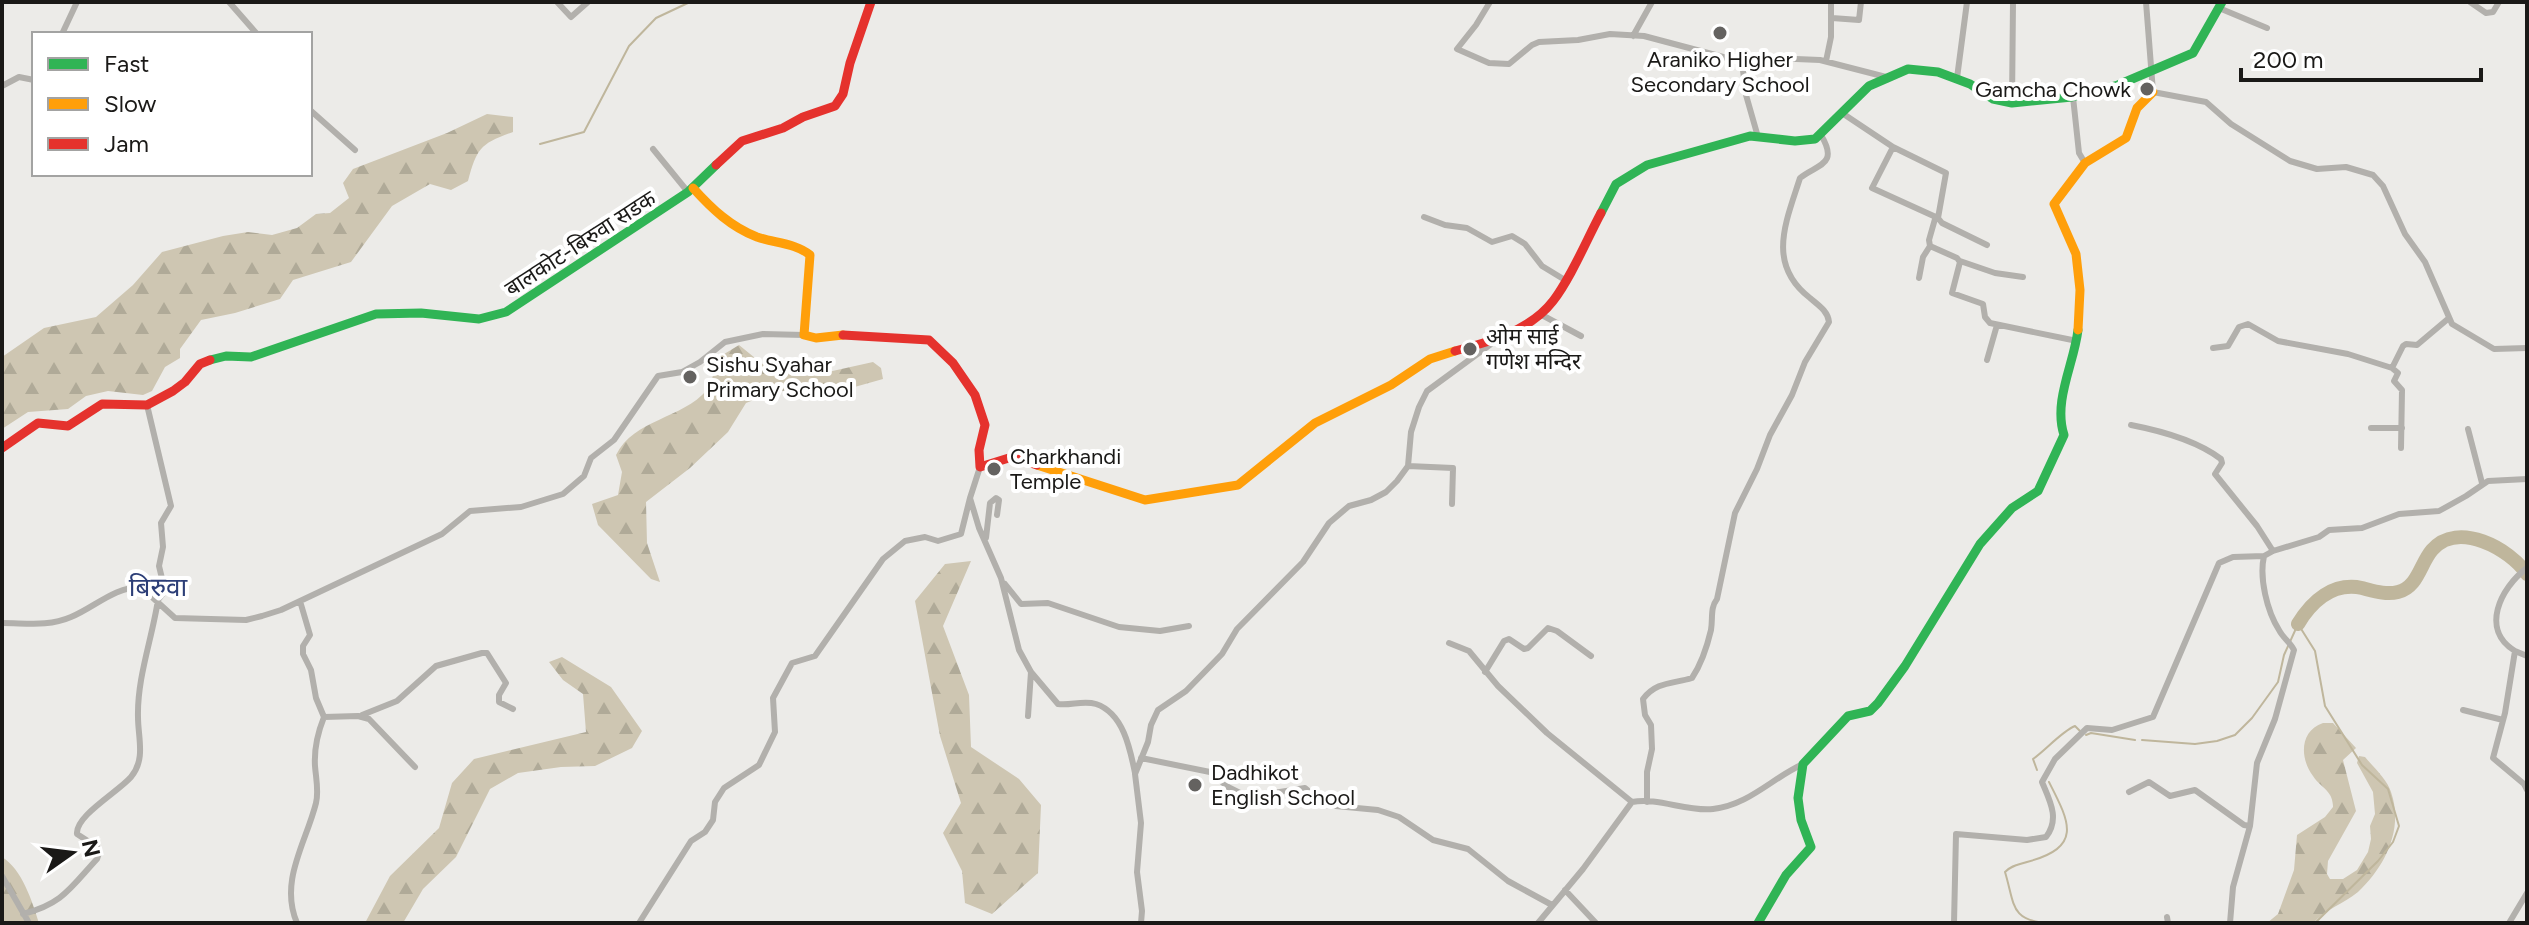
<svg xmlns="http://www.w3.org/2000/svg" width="2529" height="925" font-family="Figtree,'Noto Sans Devanagari',sans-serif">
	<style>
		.forest { fill: url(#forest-firs) }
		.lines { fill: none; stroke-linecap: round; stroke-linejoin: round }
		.stream { stroke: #bfb69c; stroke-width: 2 }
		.river { stroke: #bfb69c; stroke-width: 14 }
		.street { stroke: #b2b0ac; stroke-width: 6 }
		.fast { stroke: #30b455; stroke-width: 9 }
		.slow { stroke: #ff9f0a; stroke-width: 9 }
		.jam { stroke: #e5322d; stroke-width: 9 }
		.poi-dot { fill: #646260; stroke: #fff; stroke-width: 3 }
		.labels { text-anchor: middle; stroke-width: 8; stroke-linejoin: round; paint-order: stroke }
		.poi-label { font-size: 22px; fill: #1a1917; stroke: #fff; text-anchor: start }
		.street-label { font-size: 22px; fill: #1a1917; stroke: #fff }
		.quarter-label { font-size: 26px; fill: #2c3e77; stroke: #fff }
	</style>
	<defs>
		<pattern id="forest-firs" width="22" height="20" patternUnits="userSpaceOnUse" patternTransform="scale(2)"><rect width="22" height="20" fill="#cec6b2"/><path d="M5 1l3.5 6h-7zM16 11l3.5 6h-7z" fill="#b0aa98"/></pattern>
	</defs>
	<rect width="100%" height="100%" fill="#ecebe8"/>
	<path class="forest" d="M487 114 513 117V132C480 144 477 148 468 181L451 190 430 184 392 206 351 262 293 280 280 299 235 313 201 320 180 349V358L165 367 152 391 143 395 108 391 86 396 68 409 28 412 2 429V357L44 328 96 317 133 285 162 252 223 236 248 232 272 235 297 228 316 214 330 213 349 198 343 183 353 169 447 133Z
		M739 345 766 367 810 376 873 362 881 368 883 379 812 399 779 390 746 403 728 432 690 468 646 502 647 543 660 582 651 579 598 525 592 504 618 495 622 472 616 455C634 419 682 419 707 390 713 383 714 368 716 359Z
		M971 561 943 626 969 695 971 747 1019 779 1041 805 1038 873 992 914 965 903 962 871 943 833 961 803 940 736 915 601 945 564Z
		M562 657 611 687 642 731 632 748 595 766 561 767 518 773 490 789 456 857 423 889 403 923H365L390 876 439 828 452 783 474 759 586 732 583 694 563 680 549 662Z
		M2323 723H2333L2356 748 2343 760 2356 811 2328 861 2327 874 2330 879H2343L2357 870 2368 852 2371 839 2370 826 2375 814 2373 792 2357 763 2359 756 2365 757C2374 768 2387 779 2391 792 2404 829 2385 867 2358 892 2343 904 2326 909 2313 923H2267L2278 914 2294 870 2297 835 2325 817 2333 807C2333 804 2332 798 2330 795 2326 788 2317 783 2313 776 2300 759 2299 731 2323 723Z
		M2 857C22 869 32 901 39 923H2Z"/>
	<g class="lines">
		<path class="stream" d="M540 144 584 132 629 46 656 18 690 2
			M2086 735 2091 733 2135 740
			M2142 740 2195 744 2217 741 2235 735 2252 718 2278 682 2284 655 2298 624 2315 651 2325 706 2362 765 2388 789 2399 826 2393 842 2378 861 2315 923
			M2037 770 2033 759C2047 749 2061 732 2075 726L2080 731
			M2049 782C2070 823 2083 847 2027 862 2018 865 2012 865 2005 872 2015 905 2010 921 2049 923"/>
		<path class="river" d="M2298 624C2312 601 2333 582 2362 588 2374 591 2386 595 2398 592 2418 587 2420 564 2432 550 2458 520 2510 549 2527 574"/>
		<path class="street" d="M229 2 257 34
			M557 2 571 17 588 2
			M1490 2 1476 25 1457 49 1489 63 1509 64 1532 45 1539 42 1578 40 1610 34 1644 36 1742 62 1772 58 1820 60 1886 77
			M2146 2 2153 92 2206 102 2231 124 2290 161 2317 169 2346 167 2373 175 2383 186 2405 234 2425 262 2452 324 2494 349 2527 348
			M2470 2 2486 13 2493 12 2499 2
			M2219 8 2267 28
			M1832 18 1859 20 1861 2
			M62 34 77 2
			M1633 36 1652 2
			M1826 61 1831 37V2
			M1742 62 1746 95 1758 137
			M1957 78 1967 2
			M2 86 19 77 34 80
			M2073 97 2079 153 2085 163
			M2012 103 2013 2
			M310 110 355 150
			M1842 113 1893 147 1946 173 1938 218 1872 188 1893 147
			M653 149 688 192
			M1424 217 1445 225 1467 228 1492 242 1512 236 1525 244 1542 266 1565 280
			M1938 218 1942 223 1987 245
			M1935 219 1929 240 1930 246 1957 258 1960 262 1952 293 1983 304 1985 317 1990 323 2077 341
			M1960 261 1995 273 2023 277
			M1919 278 1923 257 1930 246
			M1540 314 1581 336
			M2213 348 2228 346 2239 327 2248 324 2278 341 2348 354 2392 368
			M1987 360 1997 325
			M2131 425C2162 431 2196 440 2221 459L2222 463 2215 474 2257 526 2273 551
			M2371 428H2402
			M2468 429 2482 483
			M2401 448 2402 390 2394 381 2398 373 2392 368 2403 346 2406 344 2417 345 2449 318
			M1408 466 1453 468 1452 504
			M980 467 970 498 979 528 1001 578 1019 650 1031 672 1058 704C1070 706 1083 700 1096 704 1123 713 1130 748 1135 773
			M986 538 990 503 996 498 999 500 997 515
			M2527 568C2500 588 2480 630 2515 651L2505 713 2493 758 2524 784 2527 790
			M1005 584 1021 604 1048 603 1119 627 1160 631 1189 626
			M300 601 310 635 303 646V654L311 670 316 698 324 717
			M2 623C27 623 48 627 71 617 95 607 114 587 141 587L175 618 246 620 262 616 281 610 442 534 470 511 521 507 563 494 584 476 591 458 614 440 658 376 682 372 700 362 725 342 763 334 804 335
			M1449 643 1469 651 1498 686 1547 733 1632 802
			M2515 651 2527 656
			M1485 672 1504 641 1509 639 1524 649 1528 648 1548 628 1557 631 1591 656
			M2463 710 2503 720
			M362 715 397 701 436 666 482 653H487L506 683 499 695V702L513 709
			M1028 716 1031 672
			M1141 758 1210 772 1228 787 1248 797 1305 788 1325 805 1378 810 1399 817 1433 840 1468 849 1508 881 1552 905
			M2129 792 2149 782 2170 796 2195 790 2244 825 2250 826
			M1647 802V772L1652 749 1651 725 1645 715 1643 699C1657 681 1673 684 1692 678 1702 663 1707 647 1711 630 1713 618 1710 608 1717 599L1735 513 1757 469 1770 435 1792 395 1805 362 1829 322C1828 311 1818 305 1810 298 1766 264 1786 222 1800 178 1818 164 1839 165 1821 135
			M2 876 29 923
			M1565 890 1596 923
			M23 914C63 904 71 887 97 859L99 853 97 847 77 834C75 816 118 792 131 777 146 759 138 738 138 717 137 678 152 639 158 600L165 591 159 566 163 547 161 523 171 506 147 405
			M2167 917 2168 923
			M297 923C279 881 306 843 316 803 319 791 316 779 315 766 314 750 318 732 324 717L358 716 369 719 415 767
			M639 923 691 841 705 832 713 820 715 802 724 788 759 765 775 732 773 698 792 663 815 656 883 559 905 541 925 537 938 541 961 534 970 498
			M1141 923 1142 911 1137 872 1141 823 1135 774 1148 742 1151 725 1158 710 1186 691 1222 654 1237 629 1303 562 1329 523 1349 506 1371 500 1386 492 1397 481 1408 466 1411 432 1419 407 1427 391 1491 344
			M1538 923 1583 869 1632 802C1658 797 1687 812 1713 809 1749 805 1772 778 1803 764
			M1954 923 1956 834 2027 840 2046 837C2060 819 2050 801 2042 782L2055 759 2087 728 2112 730 2153 717 2219 563 2233 557 2264 556
			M2230 923 2233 887 2250 826 2257 763 2275 719 2294 650C2290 642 2283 638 2279 630 2267 611 2259 578 2264 556L2273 551 2319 537 2329 530 2362 528 2399 514 2439 511 2466 496 2488 481 2527 479
			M2509 923 2527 893"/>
		<path class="fast" d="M1601 213 1616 184 1647 165 1750 136 1795 141 1815 139 1869 86 1908 69 1938 72 1970 84 1993 99 2012 103 2072 97 2118 85 2193 53 2222 2
			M210 360 226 356 251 357 376 314 421 313 479 319 506 312 688 192 716 165
			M1758 923 1786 875 1811 847 1801 820 1798 798 1803 764 1848 716 1870 711 1878 703 1905 666 1980 544 2012 508 2038 491 2064 435C2053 401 2074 364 2078 330"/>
		<path class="slow" d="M693 188C712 209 731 227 757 237 774 243 796 243 810 255L804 335 816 338 843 335
			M2078 330 2080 290 2076 254 2054 204 2085 163 2126 138 2137 108 2153 92
			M1037 465 1145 500 1238 485 1315 423 1391 385 1430 359 1455 351"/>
		<path class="jam" d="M716 165 742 141 783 128 803 117 835 106 843 94 850 63 871 2
			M843 335 929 340 953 363 975 395 985 425 979 450 980 467 1012 457 1037 465
			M1455 351C1490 342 1531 330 1553 301 1571 278 1587 239 1601 213
			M2 448 38 423 68 426 102 404 147 405 173 391 185 382 200 364 210 360"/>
	</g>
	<g class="poi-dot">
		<circle cx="1720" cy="33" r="8"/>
		<circle cx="2147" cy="89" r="8"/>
		<circle cx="1470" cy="349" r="8"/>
		<circle cx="690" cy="377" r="8"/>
		<circle cx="994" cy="469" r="8"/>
		<circle cx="1195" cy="785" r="8"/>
	</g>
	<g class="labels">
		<g class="poi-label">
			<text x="1720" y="67" text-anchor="middle">Araniko Higher<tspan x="1720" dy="25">Secondary School</tspan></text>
			<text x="2131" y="97" text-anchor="end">Gamcha Chowk</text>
			<text x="1486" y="344">ओम साई<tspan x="1486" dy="25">गणेश मन्दिर</tspan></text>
			<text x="706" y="372">Sishu Syahar<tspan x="706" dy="25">Primary School</tspan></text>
			<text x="1010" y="464">Charkhandi<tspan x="1010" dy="25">Temple</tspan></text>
			<text x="1211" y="780">Dadhikot<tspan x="1211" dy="25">English School</tspan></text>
		</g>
		<g class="street-label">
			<text transform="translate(580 243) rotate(-33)" y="8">बालकोट-बिरुवा सडक</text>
		</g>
		<g class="quarter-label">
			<text x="158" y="596">बिरुवा</text>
		</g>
	</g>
	<rect width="2529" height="925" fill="none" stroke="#1a1917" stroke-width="8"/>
	<rect x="32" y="32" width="280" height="144" fill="#ffffff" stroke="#a3a3a2" stroke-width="2"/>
	<rect x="48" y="58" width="40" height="12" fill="#30b455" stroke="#a3a3a2" stroke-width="2"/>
	<text x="104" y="72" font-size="24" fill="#1a1917">Fast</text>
	<rect x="48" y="98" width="40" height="12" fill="#ff9f0a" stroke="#a3a3a2" stroke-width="2"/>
	<text x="104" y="112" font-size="24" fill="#1a1917">Slow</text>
	<rect x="48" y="138" width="40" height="12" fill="#e5322d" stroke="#a3a3a2" stroke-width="2"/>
	<text x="104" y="152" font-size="24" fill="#1a1917">Jam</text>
	<g transform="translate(72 853) rotate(76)" stroke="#ffffff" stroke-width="6" paint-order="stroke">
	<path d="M0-6L14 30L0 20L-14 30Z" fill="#1a1917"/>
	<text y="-12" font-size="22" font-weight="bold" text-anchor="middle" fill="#1a1917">N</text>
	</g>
	<path d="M2241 68v12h240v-12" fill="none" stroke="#1a1917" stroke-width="4"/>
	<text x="2253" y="68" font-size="24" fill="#1a1917" stroke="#ffffff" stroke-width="6" paint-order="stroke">200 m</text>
</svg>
